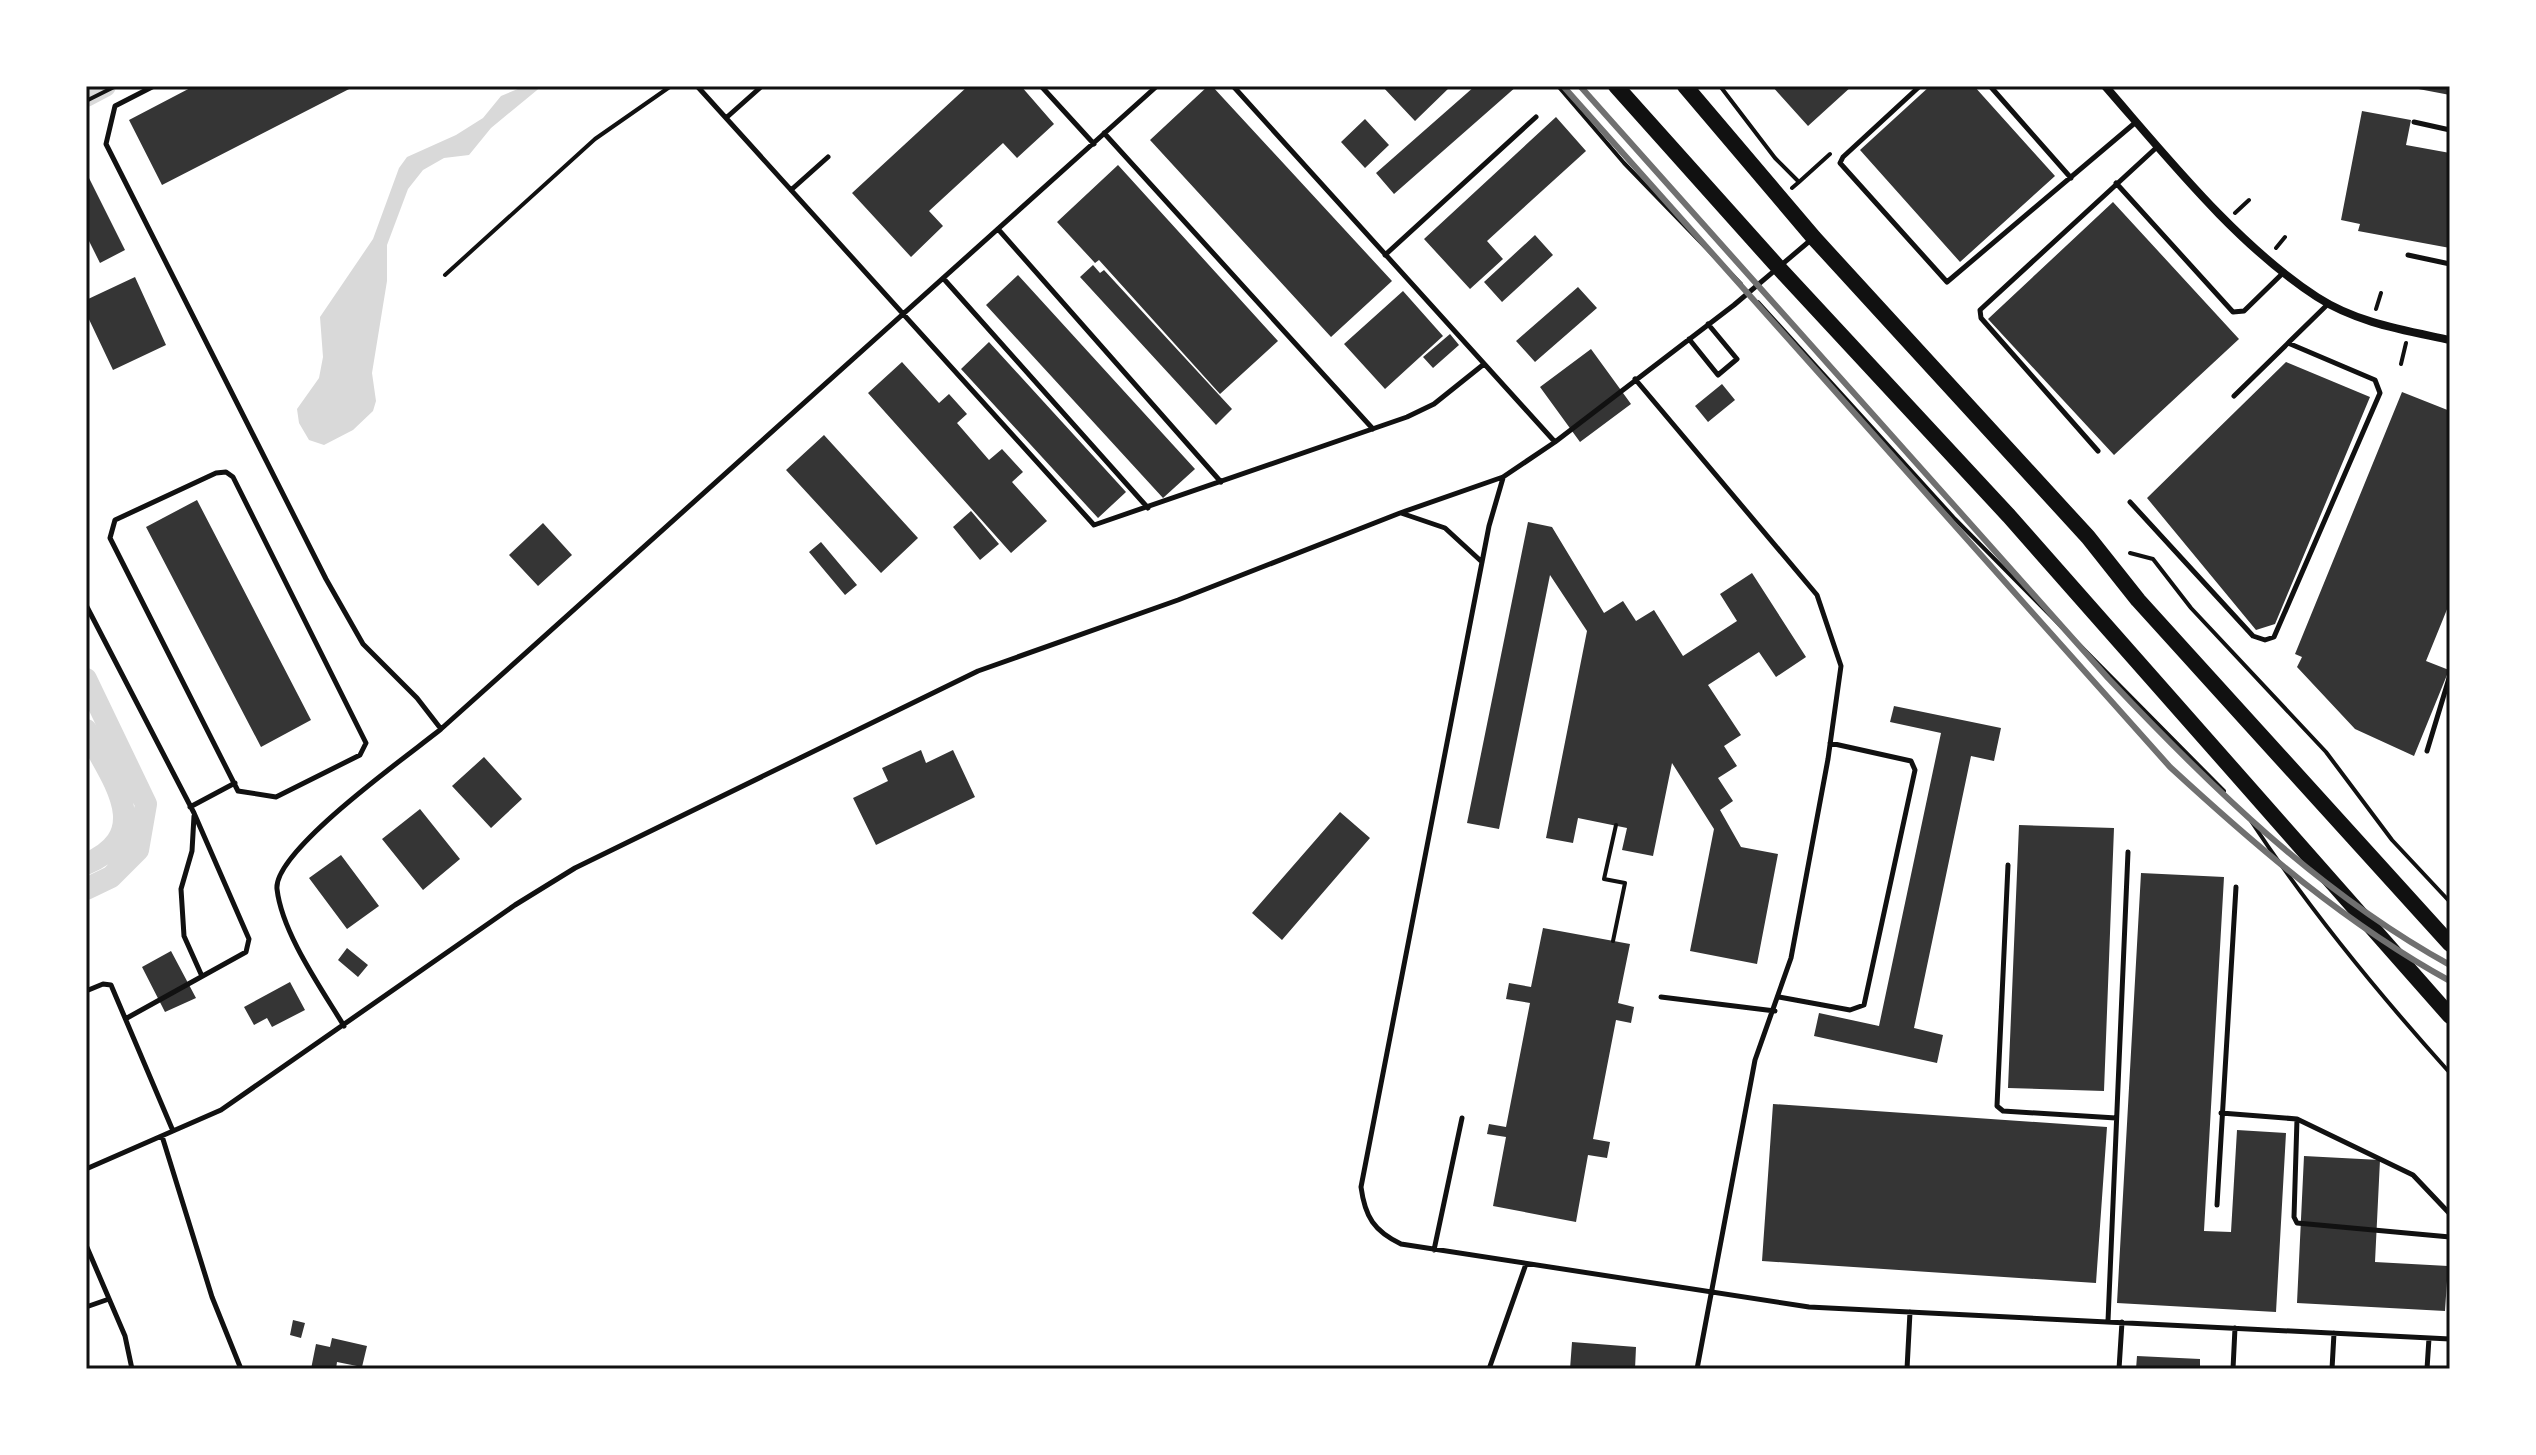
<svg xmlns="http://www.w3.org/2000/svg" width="2536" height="1455" font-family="'Alegreya Sans',sans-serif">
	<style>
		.water { fill: #d9d9d9 }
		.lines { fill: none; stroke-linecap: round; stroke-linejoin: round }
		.canal { stroke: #d9d9d9; stroke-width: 22 }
		.building { fill: #353535 }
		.path { stroke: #111; stroke-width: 4 }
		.service { stroke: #111; stroke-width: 5 }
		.minor { stroke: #111; stroke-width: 8 }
		.primary { stroke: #111; stroke-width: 16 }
		.rail { stroke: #707070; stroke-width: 6 }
		.neatline { fill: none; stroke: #111; stroke-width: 3 }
	</style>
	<rect width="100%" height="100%" fill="#fff"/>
	<path class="water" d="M525 86H542L491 128 469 155 444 158 423 170 408 189 387 245V281L372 373 376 401 373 411 353 430 324 445 309 440 299 423 297 409 319 378 323 357 320 317 373 239 399 168 407 157 456 135 483 118 501 96Z"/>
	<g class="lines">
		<path class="canal" d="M86 96 105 86
			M86 679 146 804 138 850 111 877 86 889
			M86 730C110 777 158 833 86 864"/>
	</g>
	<path class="building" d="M194 86H355L162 185 129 120Z
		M968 86H1021L1054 124 1017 158 1003 143 929 211 943 226 911 257 852 193Z
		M1208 86H1212L1392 281 1331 337 1150 140Z
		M1382 86H1451L1415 121Z
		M1475 86H1517L1394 194 1376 173Z
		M1772 86H1852L1808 126Z
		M1930 86H1974L2055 176 1960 262 1860 150Z
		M2408 86H2450V95L2408 87Z
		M2362 111 2411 120 2406 145 2450 153V248L2358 231 2360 224 2341 220Z
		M1556 117 1586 151 1487 241 1503 259 1470 289 1424 239Z
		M1365 119 1389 145 1365 168 1341 142Z
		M1118 165 1278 341 1220 394 1099 260 1095 263 1057 222Z
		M88 176 125 250 100 263 86 235Z
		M2113 202 2239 339 2114 455 1988 319Z
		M1535 235 1553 255 1502 302 1484 282Z
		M1093 265 1100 273 1104 270 1232 409 1216 425 1080 277Z
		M1018 275 1195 469 1163 498 986 305Z
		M135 277 166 345 113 370 86 313V300Z
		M1578 287 1597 308 1535 362 1516 341Z
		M1403 291 1443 336 1385 389 1344 344Z
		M1450 334 1459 345 1433 368 1423 357Z
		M989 342 1126 492 1098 518 961 369Z
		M1591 349 1631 404 1580 442 1540 387Z
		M902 362 939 403 949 394 967 414 957 423 989 460 1002 449 1023 472 1012 482 1047 521 1011 553 868 393Z
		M2286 362 2370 397 2275 624 2256 630 2147 498Z
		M1722 384 1735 400 1708 422 1695 406Z
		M2402 392 2450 411V602L2426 661 2449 670 2414 756 2355 729 2297 667 2302 657 2295 654Z
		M824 435 918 538 881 573 786 470Z
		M197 500 311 720 261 747 146 527Z
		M971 511 999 544 980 560 953 527Z
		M1528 522 1552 527 1604 613 1623 601 1636 621 1654 610 1683 656 1737 621 1720 594 1752 573 1806 657 1776 677 1759 652 1708 685 1741 735 1724 746 1737 766 1718 778 1733 801 1720 810 1741 847 1778 854 1757 964 1690 951 1714 829 1672 763 1653 856 1622 850 1627 828 1578 818 1573 843 1546 838 1587 631 1550 575 1499 829 1467 823Z
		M543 523 572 555 538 586 509 555Z
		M821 542 857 585 845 595 809 552Z
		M1894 706 2001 728 1994 761 1971 756 1914 1028 1943 1035 1937 1063 1814 1036 1819 1013 1879 1026 1941 733 1890 722Z
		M921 750 926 763 953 750 975 797 876 845 853 798 888 781 882 768Z
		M484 757 522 799 491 828 452 786Z
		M420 809 460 859 423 890 382 839Z
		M1340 812 1370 838 1282 940 1252 913Z
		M2019 825 2114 828 2104 1091 2008 1088Z
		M341 855 379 906 347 929 309 878Z
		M2141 873 2224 877 2204 1231 2231 1232 2237 1130 2286 1133 2276 1312 2117 1303Z
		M1543 928 1630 944 1618 1003 1634 1007 1631 1023 1616 1020 1593 1139 1610 1142 1607 1158 1588 1155 1576 1222 1493 1206 1506 1137 1487 1134 1489 1124 1506 1127 1530 1003 1506 999 1509 983 1531 987Z
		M347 948 368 965 358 977 338 960Z
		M171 951 196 998 165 1012 142 967Z
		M290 982 305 1010 272 1027 267 1018 254 1025 244 1007Z
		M1773 1104 2107 1127 2096 1283 1762 1261Z
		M2304 1156 2380 1160 2375 1262 2448 1266 2445 1311 2297 1303Z
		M293 1320 305 1323 301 1338 290 1335Z
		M332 1338 367 1346 362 1367 337 1362 336 1369H311L316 1344 330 1347Z
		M1572 1342 1636 1347 1635 1369H1570Z
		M2137 1356 2200 1359V1369H2136Z"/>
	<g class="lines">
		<path class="path" d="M1558 86 1624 163 1741 284
			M1720 86 1775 158 1799 182 1792 188
			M86 101 116 86
			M1799 182 1830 154
			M2235 213 2249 200
			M2276 248 2285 237
			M445 275 595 139 671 86
			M1758 302 1955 519 2224 791
			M2376 309 2381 293
			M2401 364 2406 343
			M2130 553 2153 559 2191 608 2326 752 2392 840 2450 902
			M2251 821C2310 911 2378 993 2450 1073
			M1613 941 1625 883 1604 879 1616 825"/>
		<path class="service" d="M154 86 115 106 106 144 326 579 363 644 417 698 441 729
			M697 86 1094 525 1407 417 1434 404 1484 364
			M1041 86 1094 144
			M1233 86 1555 442
			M1920 86 1843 157 1840 163 1947 282 2136 122
			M1990 86 2071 178
			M726 118 762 86
			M2414 122 2450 130
			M1104 133 1373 429
			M2116 183 2233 312 2244 311 2284 272
			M791 190 828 157
			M998 229 1221 482
			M1385 255 1536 117
			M2408 255 2450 264
			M943 278 1148 508
			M1689 339 1718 375 1737 359 1708 324
			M1635 379 1817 595 1841 666 1828 759 1791 958 1755 1060 1697 1369
			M2234 396 2329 303
			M2098 451 1981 318 1980 310 2157 147
			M226 472 233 477 366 743 360 755 276 797 238 791 110 538 115 520 216 473Z
			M1503 478 1489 526 1361 1187C1365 1217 1374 1231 1401 1244L1809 1307 2450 1339
			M2130 502 2253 636 2265 640 2274 637 2380 393 2375 380 2288 343
			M1401 513 1445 528 1482 562
			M86 605 194 813 249 939 246 952 127 1018
			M2427 751 2450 675
			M190 807 235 783
			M194 816 192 851 181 889 184 936 201 974
			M2008 865 1997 1106 2003 1111 2116 1118
			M86 991 103 984 111 985 173 1131
			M1661 997 1775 1011
			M1779 997 1850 1010 1864 1005 1915 770 1911 761 1830 743
			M344 1026C321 988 282 933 277 889 273 851 409 755 441 729L1157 86
			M2221 1113 2297 1119 2413 1175 2450 1214
			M2297 1119 2294 1217 2297 1223 2450 1237
			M162 1136 212 1297 241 1369
			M86 1169 221 1110 515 905 575 868 800 758 978 671 1178 600 1400 513 1503 477 1555 442 1734 305 1812 239
			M2217 1205 2236 887
			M86 1245 125 1336 132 1369
			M1434 1250 1462 1118
			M86 1307 109 1299
			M2108 1321 2128 852
			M1489 1369 1526 1264
			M1907 1369 1910 1312
			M2119 1369 2122 1322
			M2233 1369 2235 1328
			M2332 1369 2334 1333
			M2427 1369 2429 1338"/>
		<path class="minor" d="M2105 86C2167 157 2237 245 2317 297 2357 323 2404 330 2450 340"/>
		<path class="primary" d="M1616 86 1778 267 2009 516 2450 1016
			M1685 86 1814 238 2088 537 2138 600 2450 944"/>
		<path class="rail" d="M1563 86 2170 767C2257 847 2346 924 2450 981
			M1580 86 2108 678C2210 786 2319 893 2450 965"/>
	</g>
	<rect width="2536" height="1455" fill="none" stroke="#ffffff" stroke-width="176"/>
	<rect x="88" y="88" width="2360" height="1279" class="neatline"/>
</svg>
